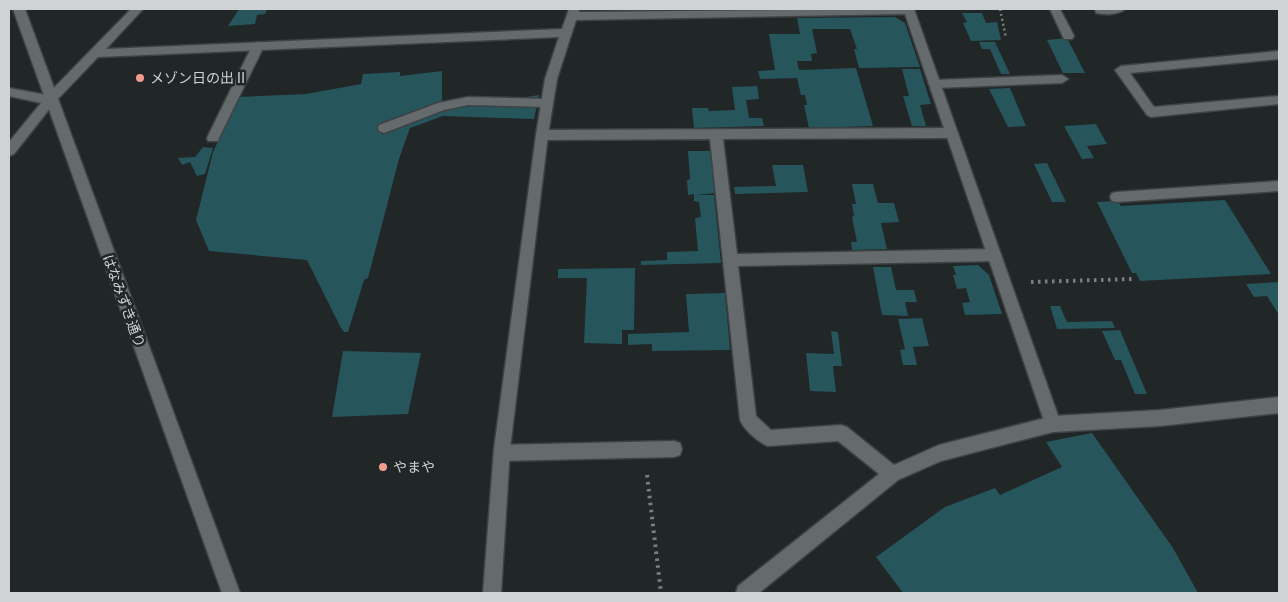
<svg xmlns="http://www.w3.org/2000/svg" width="1288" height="602" font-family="Raleway,'Noto Sans JP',sans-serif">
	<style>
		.green { fill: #26555c }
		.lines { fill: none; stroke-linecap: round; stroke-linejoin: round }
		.lane-casing { stroke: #3e4243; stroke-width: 3 }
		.street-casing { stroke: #3e4243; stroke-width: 3 }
		.secondary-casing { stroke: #3e4243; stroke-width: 3 }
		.path-far1 { stroke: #7b7f80; stroke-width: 2.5; stroke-dasharray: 2 3; stroke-linecap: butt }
		.path { stroke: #7b7f80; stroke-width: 4; stroke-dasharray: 2.5 4.5; stroke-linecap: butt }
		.lane { fill: #656b6c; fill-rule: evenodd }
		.street { fill: #656b6c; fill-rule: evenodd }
		.secondary { fill: #656b6c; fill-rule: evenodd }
		.poi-dot { fill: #f59c91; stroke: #212627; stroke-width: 2 }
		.labels { text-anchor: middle; stroke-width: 5; stroke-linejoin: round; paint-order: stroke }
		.poi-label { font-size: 14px; fill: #d0d3d3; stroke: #212627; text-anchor: start }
		.street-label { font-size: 14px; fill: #d0d3d3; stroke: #212627 }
	</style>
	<rect width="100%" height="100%" fill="#212627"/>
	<path class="green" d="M239 9H267L265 14 257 15 255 24 228 26Z
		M962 13H982L986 23 997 22 1001 40 971 41 963 23 967 22Z
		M895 17 905 23 920 67 859 68 854 49H857L850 29H812L817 53 811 54 812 61H797L799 70 856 68 873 126 809 128 804 105H807L805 95H801L797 78 760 79 758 71 775 70 769 34H800L797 18Z
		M1067 38 1085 73H1063L1047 40Z
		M979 42H995L1010 74H1001L990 49H982Z
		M902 69H920L931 104 920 105 926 126H912L903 96H909Z
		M442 71V102L477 97H526L539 95 534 119 443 116 410 128 399 159 368 278 364 280 348 332H344L341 328 307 260 209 251 196 220 213 152 239 97 306 94 361 84 363 74 400 72V76Z
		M757 86 759 99 746 100 749 118H762L764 126 694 128 692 108H708L709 111 735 110 732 87Z
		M1010 88 1026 126 1008 127 989 89Z
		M1096 124 1107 144 1087 146 1094 158 1082 159 1064 126Z
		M203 147 213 148 205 174 197 176 190 162 182 165 178 158 195 157Z
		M688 151H710L715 193 696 195H714L721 263 641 265V261L667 260V252L698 251 695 218 701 217 699 202 694 201V194L688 195 687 180 690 179Z
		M1047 163 1066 202H1052L1034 164Z
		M772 165H803L808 192 735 194 734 187 776 186Z
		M852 184H873L878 203H894L899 222 881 223 887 249 852 250 851 242H857L852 217 854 216 852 204H856Z
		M1225 200 1271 274 1140 281 1136 273H1132L1097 202 1118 201 1121 206Z
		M978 265 989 275 1002 314 965 315 962 303 970 302 966 288 957 289 953 275H956L953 266Z
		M873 267H891L896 290H914L917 302H905L908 316 882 315Z
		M635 268 634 330H622V344L584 343 587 278H558V269Z
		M1279 282V315L1267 296 1254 297 1246 284Z
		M725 293 730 350 652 351V344L628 345V334L689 332 686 294Z
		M1050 306H1060L1067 322 1112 321 1115 328 1057 329Z
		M922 318 929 346 913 347 917 365H903L900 350 905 349 898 319Z
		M1120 330 1147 394H1135L1121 360H1115L1102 331Z
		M831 331 838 332 842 366H833L836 392 810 391 806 353 834 354Z
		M343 351 421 353 408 414 332 417Z
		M1092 433 1173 548 1198 593H903L876 557 945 507 995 488 1000 495 1062 467 1046 442Z"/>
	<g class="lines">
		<defs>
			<path id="lane" d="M1050 9H1060L1074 36 1072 39H1064Z
				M1095 9H1125C1119 15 1104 15 1096 13Z
				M258 42 264 46 219 138 218 141H208L207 138 252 46Z
				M1279 51V59L1130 73 1154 107 1279 96V104L1151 117 1147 115 1115 70 1121 66Z
				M1062 75 1068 79 1062 83 935 88 929 84 935 80Z
				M468 97 547 99 553 103 547 107 468 105 444 110 384 133 379 131 378 128 379 125 438 103Z
				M951 128 956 130 957 133 956 136 951 138 723 139 737 254 994 249 999 251 1001 255 999 259 994 261 738 266 756 416 771 430 841 425 847 427 894 465 939 445 1053 416 1160 410 1279 397V413L1160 426 1053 432 941 461 898 480 759 593H736L738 586 879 474 838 441 768 446C758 442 744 430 740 420L710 139 542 140 537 138 536 135 537 132 542 130Z
				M1279 181V191L1117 202 1112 201 1110 197 1112 193 1117 192Z
				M674 441 680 443 682 449 680 455 674 457 502 461 496 459 494 453 496 447 502 445Z"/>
			<path id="street" d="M131 9H143L106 49 562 29 569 9H579V12L914 9 1061 424 1059 430 1053 432 1047 430 1045 424 905 14 576 20 557 79 548 135 510 449 501 593H483L494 449 536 135 545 79 559 37 98 57 54 103 14 154 9 156V142L41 103 9 96V88L47 95Z"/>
			<path id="secondary" d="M13 9H25L240 593H222Z"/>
		</defs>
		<use href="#lane" class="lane-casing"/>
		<use href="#street" class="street-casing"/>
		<use href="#secondary" class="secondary-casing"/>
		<path class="path-far1" d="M1000 9 1006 38"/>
		<path class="path" d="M1031 282 1134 279
			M647 475 661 593"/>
		<use href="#lane" class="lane"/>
		<use href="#street" class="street"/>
		<use href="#secondary" class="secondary"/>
	</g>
	<g class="poi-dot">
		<circle cx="140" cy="78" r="5"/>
		<circle cx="383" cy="467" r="5"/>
	</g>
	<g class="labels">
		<g class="poi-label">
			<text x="150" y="83">メゾン日の出Ⅱ</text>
			<text x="393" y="472">やまや</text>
		</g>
		<g class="street-label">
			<text transform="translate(124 301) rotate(70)" y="5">はなみずき通り</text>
		</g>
	</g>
	<rect width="1288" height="602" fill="none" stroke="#d0d3d3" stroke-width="20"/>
</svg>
